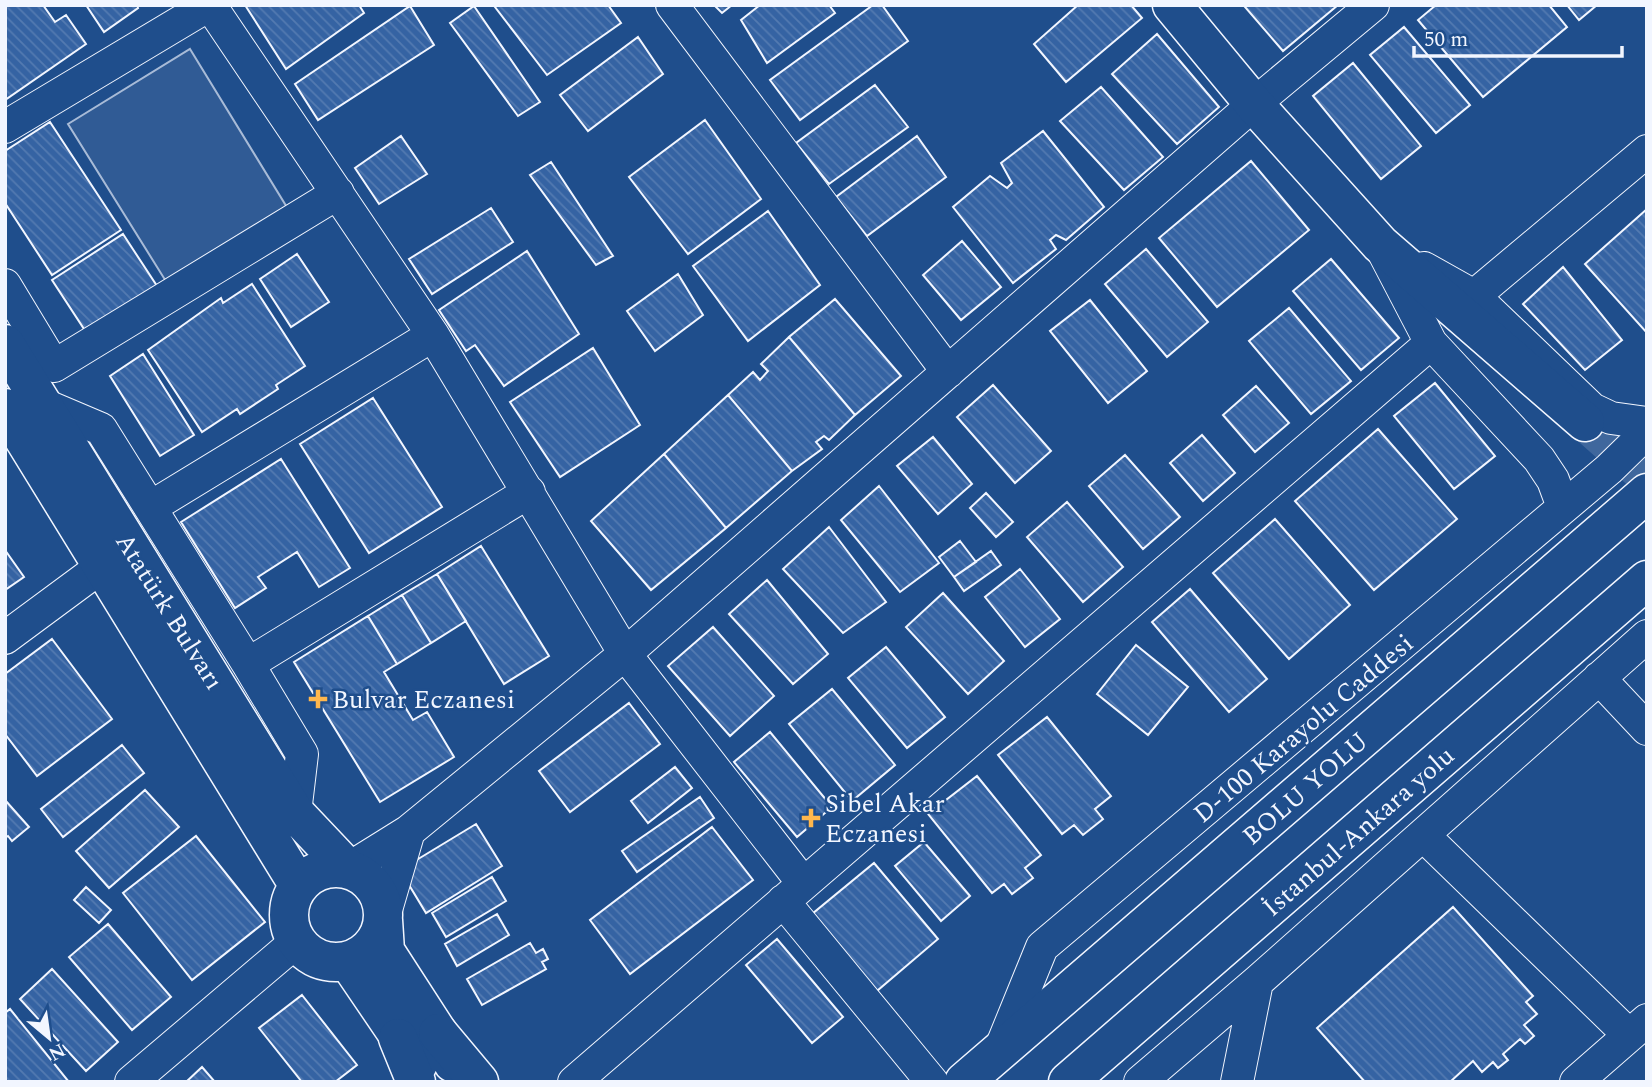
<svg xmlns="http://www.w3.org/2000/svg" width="1652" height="1087" font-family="Spectral,serif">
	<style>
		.built { fill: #305b95; stroke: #a8bbd7; stroke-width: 2 }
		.building { fill: url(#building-back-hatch); stroke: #f2f6ff; stroke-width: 2 }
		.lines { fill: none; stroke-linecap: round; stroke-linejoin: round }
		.major-tunnel { stroke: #3f679d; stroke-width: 38; stroke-dasharray: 38 19; stroke-linecap: butt }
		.minor-casing { stroke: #f2f6ff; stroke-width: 34 }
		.major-casing { stroke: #f2f6ff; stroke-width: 41 }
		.highway-casing { stroke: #f2f6ff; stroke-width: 41 }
		.minor { stroke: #1f4e8c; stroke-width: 32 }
		.major { stroke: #1f4e8c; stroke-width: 38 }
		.highway { stroke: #1f4e8c; stroke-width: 38 }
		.poi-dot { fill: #ffb74d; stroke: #1f4e8c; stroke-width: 2.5 }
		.labels { text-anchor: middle; stroke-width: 5; stroke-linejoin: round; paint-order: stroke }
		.street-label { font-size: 26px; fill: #f2f6ff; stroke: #1f4e8c }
		.poi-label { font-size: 26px; fill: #f2f6ff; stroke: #1f4e8c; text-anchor: start }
	</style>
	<defs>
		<pattern id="building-back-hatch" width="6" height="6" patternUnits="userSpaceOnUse" patternTransform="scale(1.75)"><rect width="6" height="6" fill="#3563a3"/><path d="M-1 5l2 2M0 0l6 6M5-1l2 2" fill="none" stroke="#537ab1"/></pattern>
	</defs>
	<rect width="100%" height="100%" fill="#1f4e8c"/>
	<path class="built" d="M190 49 288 209 167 283 68 124Z"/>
	<path class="building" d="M5 5H43L55 22 66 15 86 44 5 100Z
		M86 5H137L138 8 104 32Z
		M245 5H359L364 13 286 69Z
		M498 5H608L621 23 547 75 495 7Z
		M714 5H732L722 13Z
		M760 5H829L835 13 767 63 741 20Z
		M873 5H882L908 41 800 120 770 80Z
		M1078 5H1131L1142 18 1066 82 1034 44Z
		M1248 5H1338L1283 51 1245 7Z
		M1436 5H1549L1567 27 1483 97 1418 20Z
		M1567 5H1597L1579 20Z
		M410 6 434 45 318 120 295 84Z
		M474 6 540 102 518 116 450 23Z
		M1404 27 1470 105 1436 133 1370 55Z
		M1157 34 1219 107 1177 144 1112 74Z
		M638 37 663 74 588 131 560 95Z
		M1353 63 1421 146 1381 179 1313 96Z
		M875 85 908 127 829 184 796 143Z
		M1101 87 1163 157 1124 190 1060 121Z
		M705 120 761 199 688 254 629 177Z
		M50 122 121 230 52 275 5 203V151Z
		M1043 131 1104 207 1066 240 1056 235 1050 240 1056 249 1013 283 953 207 990 176 1007 188 1012 183 1001 163Z
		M401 136 427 174 379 204 355 168Z
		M917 136 946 177 867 236 836 197Z
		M1251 161 1309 230 1217 307 1159 238Z
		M551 162 613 256 596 265 530 175Z
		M491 208 513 242 432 294 409 259Z
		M1647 209V333L1585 264Z
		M768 211 820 285 748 341 693 266Z
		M123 234 157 286 86 332 52 280Z
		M962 241 1001 287 961 320 923 275Z
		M1146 249 1208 322 1167 357 1105 284Z
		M527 251 579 334 504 386 475 345 466 351 439 310Z
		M297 254 329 302 291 327 260 279Z
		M1331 259 1399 338 1361 370 1293 291Z
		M1563 267 1622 340 1585 370 1523 304Z
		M678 274 703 315 655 351 627 311Z
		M252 284 305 366 276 385 278 389 240 414 237 409 202 432 148 350 221 298 223 303Z
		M835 299 901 376 855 415 789 337Z
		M1090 300 1147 371 1108 403 1050 331Z
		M1289 308 1351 381 1311 414 1249 341Z
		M789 337 855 415 829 440 824 436 816 442 822 449 792 471 728 395 753 372 760 380 768 371 761 364Z
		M593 348 640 425 560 477 510 402Z
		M143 354 194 435 160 456 110 376Z
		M1435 383 1495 456 1454 489 1394 416Z
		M993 385 1051 451 1015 483 957 417Z
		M1256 386 1289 423 1255 452 1223 415Z
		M728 395 792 471 726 528 664 454Z
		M373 398 442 507 369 553 300 444Z
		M1378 429 1457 519 1374 590 1295 501Z
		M1202 435 1235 473 1203 501 1170 463Z
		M933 437 972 484 938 514 897 466Z
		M664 454 726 528 651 590 591 521Z
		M1125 455 1180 517 1143 549 1089 486Z
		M281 459 350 568 319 587 297 552 258 577 266 588 235 608 181 522Z
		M879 486 939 563 900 592 841 520Z
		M986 493 1013 522 996 537 970 508Z
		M1067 502 1123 567 1083 602 1027 537Z
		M1275 519 1350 605 1289 659 1213 573Z
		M829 527 886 602 843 633 783 569Z
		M960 541 976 562 954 577 939 557Z
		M481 546 549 656 504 684 437 574Z
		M5 550 24 577 5 590Z
		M991 551 1001 565 964 591 954 577Z
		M1020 569 1060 619 1025 647 985 597Z
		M437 574 466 621 431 643 402 595Z
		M767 580 828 654 793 684 729 614Z
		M1190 589 1267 679 1229 712 1152 622Z
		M943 593 1004 661 968 694 906 627Z
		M402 595 431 643 397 664 368 616Z
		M368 616 397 664 384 672 413 720 427 712 454 757 380 802 294 662Z
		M713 627 774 696 730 736 668 666Z
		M52 639 112 719 37 776 5 734V674Z
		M1136 645 1188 687 1148 735 1097 694Z
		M886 647 945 717 907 748 848 678Z
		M832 689 895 765 852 801 789 724Z
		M629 703 660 744 570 812 539 771Z
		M1047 717 1111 796 1095 809 1103 819 1083 835 1074 825 1062 834 998 755Z
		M770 732 832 807 797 837 734 762Z
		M122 745 144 773 63 837 41 809Z
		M675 767 692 788 648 823 631 801Z
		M977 776 1041 855 1025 868 1033 878 1012 894 1004 884 992 893 928 814Z
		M145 790 179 827 109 888 76 851Z
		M700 797 714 818 637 872 622 851Z
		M5 800 29 827 12 841 8 836 5 838Z
		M476 824 502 866 426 913 400 870Z
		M712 827 753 880 630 974 590 920Z
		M196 836 265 922 192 980 123 893Z
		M924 842 970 896 941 921 895 866Z
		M874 863 938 939 871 996 806 919Z
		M492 877 506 901 446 937 432 913Z
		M86 887 111 910 99 923 74 900Z
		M1453 907 1533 996 1526 1002 1537 1014 1524 1025 1534 1036 1525 1044 1520 1039 1503 1054 1508 1060 1498 1068 1493 1062 1482 1072 1473 1061 1450 1082H1365L1317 1028Z
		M497 914 509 935 457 966 445 944Z
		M108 924 171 997 132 1030 69 957Z
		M777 939 843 1017 812 1043 746 965Z
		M530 943 536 953 543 949 548 959 542 962 546 969 482 1005 467 979Z
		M52 969 118 1042 86 1071 20 999Z
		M302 995 357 1065 335 1082H302L259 1028Z
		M10 1009 69 1082H6L5 1013Z
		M202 1067 215 1082H186Z"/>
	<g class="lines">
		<path class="major-tunnel" d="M1585 422 1647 477"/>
		<defs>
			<path id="minor" d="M210 5 433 335 625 654 803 883
				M672 5 948 372
				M5 127 209 5
				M1383 251 1431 343 1539 459 1553 480 1563 507
				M1424 268 1474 296 1592 409 1611 418 1647 423
				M5 285 54 366 338 193
				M1474 296 1647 151
				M42 404 101 429 248 664 302 754 295 813
				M151 507 433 335
				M5 638 101 567
				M248 664 529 492
				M1599 678 1647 729
				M409 831 625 654 1254 104 1373 5
				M1423 835 1629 1035
				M348 869 409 831 383 920
				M783 901 932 1082
				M1000 1050 1042 947 1609 469 1647 432
				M131 1082 297 941
				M574 1082 1431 343
				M1140 1082 1257 982 1647 636
				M1237 1082 1257 982
				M1576 1082 1647 1020"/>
			<path id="major" d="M1172 5 1254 104 1380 244 1585 422
				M5 344 295 813 348 869
				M5 408 299 886
				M289 915a47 47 0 1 1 94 0a47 47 0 1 1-94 0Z
				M383 920 385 951 438 1033 453 1063
				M348 961 418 1064"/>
			<path id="highway" d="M438 1033 479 1082
				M398 1038 416 1082
				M964 1082 1647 493
				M1068 1082 1647 580"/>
		</defs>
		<use href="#minor" class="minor-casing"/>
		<use href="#major" class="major-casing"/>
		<use href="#highway" class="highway-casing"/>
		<use href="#minor" class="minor"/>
		<use href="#major" class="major"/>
		<use href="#highway" class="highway"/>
	</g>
	<g class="poi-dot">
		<path d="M314.5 688.5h7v7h7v7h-7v7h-7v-7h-7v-7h7z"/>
		<path d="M807.5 807.5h7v7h7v7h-7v7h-7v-7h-7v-7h7z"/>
	</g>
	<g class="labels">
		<g class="street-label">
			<text transform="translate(170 611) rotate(58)" y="9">Atatürk Bulvarı</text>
			<text transform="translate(1303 728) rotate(-40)" y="9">D-100 Karayolu Caddesi</text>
			<text transform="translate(1305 788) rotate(-41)" y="9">BOLU YOLU</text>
			<text transform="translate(1358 831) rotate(-41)" y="9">İstanbul-Ankara yolu</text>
		</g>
		<g class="poi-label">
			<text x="332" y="708">Bulvar Eczanesi</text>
			<text x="825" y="812">Sibel Akar<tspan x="825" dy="30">Eczanesi</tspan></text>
		</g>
	</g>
	<rect width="1652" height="1087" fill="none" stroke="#f2f6ff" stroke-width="14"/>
	<g transform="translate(49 1038) rotate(151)" stroke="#1f4e8c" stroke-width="5" paint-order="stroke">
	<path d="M0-5L12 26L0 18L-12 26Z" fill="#f2f6ff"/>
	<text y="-10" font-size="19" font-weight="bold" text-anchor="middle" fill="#f2f6ff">N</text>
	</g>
	<path d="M1414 46v10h208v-10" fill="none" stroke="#f2f6ff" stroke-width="3.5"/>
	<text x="1424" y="46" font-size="21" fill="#f2f6ff" stroke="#1f4e8c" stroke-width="5" paint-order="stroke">50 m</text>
</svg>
